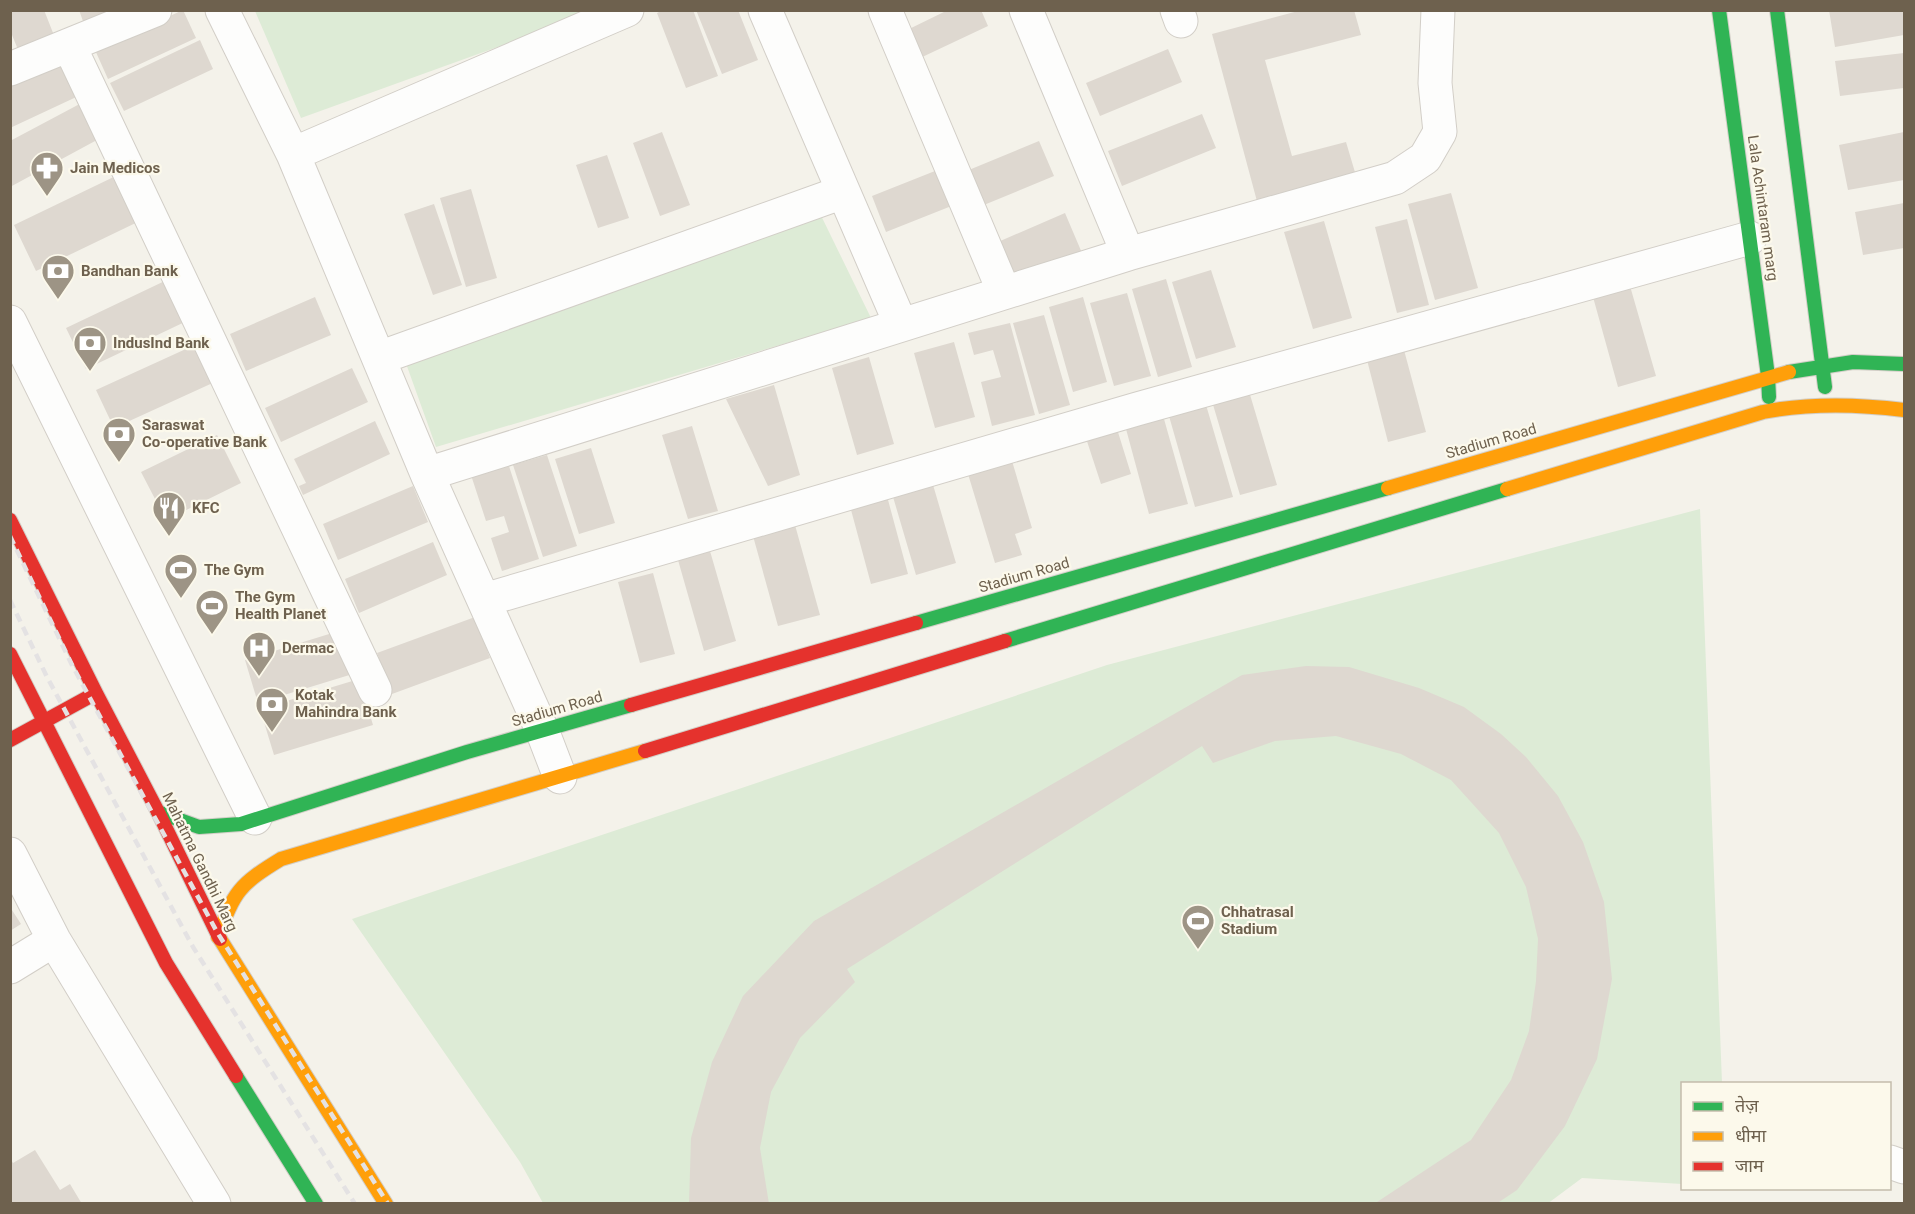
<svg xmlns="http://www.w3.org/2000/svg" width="1915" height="1214" font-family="Roboto,'Noto Sans Devanagari',sans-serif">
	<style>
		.green { fill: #ddebd6 }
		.building { fill: #ded8d0 }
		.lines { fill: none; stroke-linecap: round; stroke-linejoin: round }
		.street-casing { stroke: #d2cec7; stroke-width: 35 }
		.fast-casing { stroke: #d2cec7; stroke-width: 16 }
		.slow-casing { stroke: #d2cec7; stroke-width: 16 }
		.jam-casing { stroke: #d2cec7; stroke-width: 16 }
		.street { stroke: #fdfdfc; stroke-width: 33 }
		.fast { stroke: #30b455; stroke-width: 14 }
		.slow { stroke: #ff9f0a; stroke-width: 14 }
		.jam { stroke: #e5322d; stroke-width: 14 }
		.rail { stroke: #e4e2e3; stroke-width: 4.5; stroke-dasharray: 9 6; stroke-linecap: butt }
		.labels { text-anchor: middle; stroke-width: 4.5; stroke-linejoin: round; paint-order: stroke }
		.poi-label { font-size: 15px; font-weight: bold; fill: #6e614e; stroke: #fcf9eb; text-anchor: start }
		.street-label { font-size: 15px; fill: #6e614e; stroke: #fcf9eb }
	</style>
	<rect width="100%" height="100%" fill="#f4f2ea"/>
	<path class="green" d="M255 11H597L301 118Z
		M810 193 871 318 436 447 399 344Z
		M1700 509 1722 1083 1682 1084V1184L1582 1178 1547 1204 543 1203 520 1162 352 919 1107 665Z"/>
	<path class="building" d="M10 10H44L57 43 21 57 10 30Z
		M79 10H115L84 24Z
		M183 10 196 38 108 79 95 50Z
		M663 10H693L718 76 686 88 657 13Z
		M696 10H738L758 60 722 74Z
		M948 10H981L988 26 918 59 905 31Z
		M1302 10H1354L1361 35 1265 60 1292 156 1346 142 1357 179 1258 205 1212 34Z
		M1829 10H1904V35L1835 47Z
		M200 40 213 69 124 111 110 83Z
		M1168 49 1182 82 1100 116 1086 83Z
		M1904 53V88L1840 96 1835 61Z
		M69 55 87 92 10 128V83Z
		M89 99 108 134 10 187V141Z
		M1202 114 1216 148 1122 186 1108 151Z
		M662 132 690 205 660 216 633 143Z
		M1904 132V180L1848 190 1839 145Z
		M1039 141 1054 176 979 207 964 172Z
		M607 155 629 218 598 228 576 165Z
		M940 169 954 205 886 232 872 196Z
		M124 172 146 218 36 271 14 225Z
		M471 189 497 278 466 287 440 198Z
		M1451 193 1478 288 1435 300 1408 204Z
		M1904 203V248L1863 255 1855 212Z
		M434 204 462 285 433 295 404 214Z
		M1065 213 1082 253 1016 282 998 242Z
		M1407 219 1429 305 1397 313 1375 227Z
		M1324 221 1352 318 1313 329 1284 232Z
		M1211 270 1236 347 1196 359 1172 282Z
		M171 278 191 319 86 369 66 328Z
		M1166 279 1192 367 1158 377 1132 289Z
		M1630 286 1656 376 1618 387 1593 297Z
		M1127 293 1151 376 1114 386 1090 303Z
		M315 297 331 335 246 371 230 334Z
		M1083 297 1107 382 1073 392 1049 307Z
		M1044 315 1070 405 1039 414 1013 323Z
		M1010 323 1035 415 992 426 981 382 1001 377 993 350 974 355 968 333Z
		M954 342 975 417 935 428 914 353Z
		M199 343 217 381 114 428 96 390Z
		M1404 350 1426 432 1388 442 1367 360Z
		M869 357 894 444 857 455 832 368Z
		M352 368 368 402 281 442 265 408Z
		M774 385 800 475 768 486 726 399Z
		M1248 388 1277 485 1240 495 1211 398Z
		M1204 398 1233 497 1195 507 1167 409Z
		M1113 416 1131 474 1101 484 1082 426Z
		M1164 419 1188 504 1149 514 1126 429Z
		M375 421 390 454 303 495 299 486 306 483 294 459Z
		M692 426 718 511 688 519 662 435Z
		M217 435 241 483 166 520 141 472Z
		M591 448 615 523 579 534 555 459Z
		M547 455 577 546 543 557 513 465Z
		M1012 461 1032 528 1015 534 1022 555 995 563 968 474Z
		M508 463 539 559 502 571 491 538 509 532 504 516 486 521 471 475Z
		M931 478 956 563 916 575 891 490Z
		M884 485 908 574 871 584 847 495Z
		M413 486 428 522 338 560 323 524Z
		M795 525 820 615 778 626 753 536Z
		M433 542 447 575 359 613 345 579Z
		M710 551 736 641 704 651 678 560Z
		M653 573 675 654 640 663 618 582Z
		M475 617 490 658 392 694 377 653Z
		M342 630 356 673 258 703 245 660Z
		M1306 666 1349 667 1419 688 1464 707 1501 734 1526 757 1558 796 1583 842 1604 902 1612 979 1597 1059 1565 1126 1517 1190 1496 1204H1374L1471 1140 1511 1080 1529 1031 1536 981 1538 939 1526 887 1499 833 1451 780 1401 754 1336 736 1275 741 1213 763 1202 746 847 969 855 982 800 1038 771 1092 760 1148 769 1204H689L691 1138 712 1062 743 996 814 921 1242 675Z
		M359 679 373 725 274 755 260 709Z
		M10 907 21 924 10 931Z
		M35 1150 60 1190 70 1184 82 1204H10V1158L13 1163Z"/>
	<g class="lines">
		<defs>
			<path id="street" d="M222 10 293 154 427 474 542 730 560 777
				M765 10 901 325
				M885 10 1004 292
				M1026 10 1128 254
				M1177 10 1181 21
				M69 45 375 690
				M10 69 155 10
				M293 154 627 10
				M10 322 255 818
				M379 358 843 192
				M427 474 1128 254 1395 178 1425 158 1440 132 1435 83 1438 10
				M484 600 1137 409 1750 238
				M10 854 54 940 214 1204
				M10 967 54 940
				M1890 1162 1904 1167"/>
			<path id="fast" d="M1719 10 1768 376 1769 397
				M1777 10 1825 387
				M1789 372 1853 362 1904 364
				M916 623 1388 488
				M1005 641 1507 489
				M158 812 199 827 241 824 467 752 631 705
				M236 1076 316 1204"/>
			<path id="slow" d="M1388 488 1789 372
				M1507 489 1763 412C1809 403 1857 404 1904 410
				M218 937C233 892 240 884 281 859L645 751
				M220 939 386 1204"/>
			<path id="jam" d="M10 520 96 693 158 812 220 939
				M10 654 166 963 236 1076
				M631 705 916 623
				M10 740 96 693
				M645 751 1005 641"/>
		</defs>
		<use href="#street" class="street-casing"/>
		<use href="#fast" class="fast-casing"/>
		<use href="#slow" class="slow-casing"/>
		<use href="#jam" class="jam-casing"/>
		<use href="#street" class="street"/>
		<use href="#fast" class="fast"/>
		<use href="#slow" class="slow"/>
		<use href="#jam" class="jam"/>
		<path class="rail" d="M10 536 72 665 217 932 388 1204
			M10 600 47 677 193 947 355 1204"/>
	</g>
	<defs>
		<symbol id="pharmacy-pin" viewBox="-11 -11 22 30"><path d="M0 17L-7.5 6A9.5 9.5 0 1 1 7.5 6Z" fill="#9d9485" stroke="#fcf9eb"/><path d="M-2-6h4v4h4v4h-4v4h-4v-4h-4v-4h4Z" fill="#fff"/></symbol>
		<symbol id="bank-pin" viewBox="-11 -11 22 30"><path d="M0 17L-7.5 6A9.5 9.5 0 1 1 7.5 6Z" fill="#9d9485" stroke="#fcf9eb"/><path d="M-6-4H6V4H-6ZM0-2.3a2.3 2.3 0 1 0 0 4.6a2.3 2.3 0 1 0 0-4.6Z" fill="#fff"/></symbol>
		<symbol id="restaurant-pin" viewBox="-11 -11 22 30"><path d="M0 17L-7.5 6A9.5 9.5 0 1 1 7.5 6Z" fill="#9d9485" stroke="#fcf9eb"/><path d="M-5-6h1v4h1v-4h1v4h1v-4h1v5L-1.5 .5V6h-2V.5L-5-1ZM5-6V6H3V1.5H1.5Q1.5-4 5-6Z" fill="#fff"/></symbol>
		<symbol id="stadium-pin" viewBox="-11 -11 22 30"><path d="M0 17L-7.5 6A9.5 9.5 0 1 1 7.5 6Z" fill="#9d9485" stroke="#fcf9eb"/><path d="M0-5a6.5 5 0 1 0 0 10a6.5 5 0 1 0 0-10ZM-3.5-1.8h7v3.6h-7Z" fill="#fff"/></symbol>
		<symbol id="hospital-pin" viewBox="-11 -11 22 30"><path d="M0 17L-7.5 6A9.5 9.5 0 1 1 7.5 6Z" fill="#9d9485" stroke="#fcf9eb"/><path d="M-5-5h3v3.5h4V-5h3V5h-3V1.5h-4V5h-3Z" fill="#fff"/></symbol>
	</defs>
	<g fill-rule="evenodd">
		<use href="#pharmacy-pin" x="28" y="149" width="38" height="52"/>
		<use href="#bank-pin" x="39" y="252" width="38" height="52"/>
		<use href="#bank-pin" x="71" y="324" width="38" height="52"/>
		<use href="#bank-pin" x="100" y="415" width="38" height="52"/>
		<use href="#restaurant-pin" x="150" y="489" width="38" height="52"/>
		<use href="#stadium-pin" x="162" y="551" width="38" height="52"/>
		<use href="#stadium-pin" x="193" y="587" width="38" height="52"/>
		<use href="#hospital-pin" x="240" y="629" width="38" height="52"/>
		<use href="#bank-pin" x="253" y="685" width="38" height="52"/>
		<use href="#stadium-pin" x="1179" y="902" width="38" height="52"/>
	</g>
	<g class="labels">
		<g class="poi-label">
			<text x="70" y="173">Jain Medicos</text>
			<text x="81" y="276">Bandhan Bank</text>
			<text x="113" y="348">IndusInd Bank</text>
			<text x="142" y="430">Saraswat<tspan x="142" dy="17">Co-operative Bank</tspan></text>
			<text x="192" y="513">KFC</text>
			<text x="204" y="575">The Gym</text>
			<text x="235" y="602">The Gym<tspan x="235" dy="17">Health Planet</tspan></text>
			<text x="282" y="653">Dermac</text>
			<text x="295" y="700">Kotak<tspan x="295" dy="17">Mahindra Bank</tspan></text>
			<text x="1221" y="917">Chhatrasal<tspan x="1221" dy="17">Stadium</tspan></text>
		</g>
		<g class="street-label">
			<text transform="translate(1763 208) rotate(82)" y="5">Lala Achintaram marg</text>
			<text transform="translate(1491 441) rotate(-16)" y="5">Stadium Road</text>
			<text transform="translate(1024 575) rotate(-16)" y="5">Stadium Road</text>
			<text transform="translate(557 709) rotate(-16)" y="5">Stadium Road</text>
			<text transform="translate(200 862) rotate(64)" y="5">Mahatma Gandhi Marg</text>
		</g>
	</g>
	<rect width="1915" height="1214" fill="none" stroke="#6e614e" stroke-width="24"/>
	<rect x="1681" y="1082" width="210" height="108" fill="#fcf9eb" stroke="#c3bcac" stroke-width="1.5"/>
	<rect x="1693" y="1102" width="30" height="9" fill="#30b455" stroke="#c3bcac" stroke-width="1.5"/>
	<text x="1735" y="1112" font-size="18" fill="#6e614e">तेज़</text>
	<rect x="1693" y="1132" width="30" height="9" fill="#ff9f0a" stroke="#c3bcac" stroke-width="1.5"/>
	<text x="1735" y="1142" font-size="18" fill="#6e614e">धीमा</text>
	<rect x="1693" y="1162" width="30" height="9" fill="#e5322d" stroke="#c3bcac" stroke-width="1.5"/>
	<text x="1735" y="1172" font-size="18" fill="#6e614e">जाम</text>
</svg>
